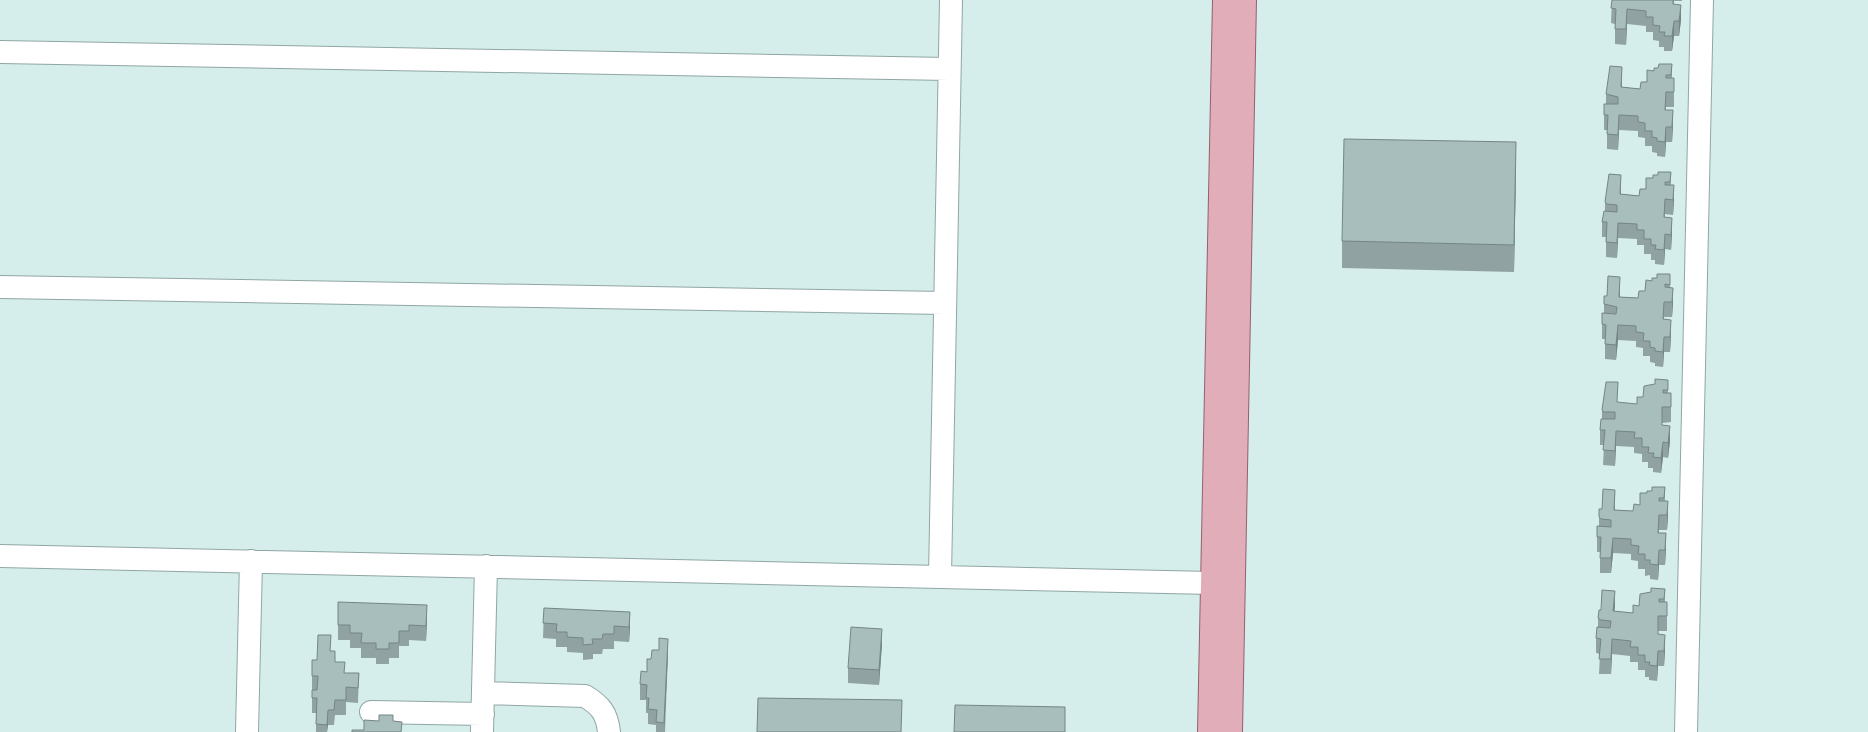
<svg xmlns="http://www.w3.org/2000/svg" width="1868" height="732" font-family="'Golos Text',sans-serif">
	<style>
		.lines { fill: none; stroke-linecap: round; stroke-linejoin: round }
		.minor-casing { stroke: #90a6a4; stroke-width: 24 }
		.major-casing { stroke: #94606d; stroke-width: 24 }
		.minor { stroke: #fff; stroke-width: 22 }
		.major { stroke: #e0adb9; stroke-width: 22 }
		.wall { fill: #90a3a2 }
		.shaded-wall { fill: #758584 }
		.building { fill: #a7bebc; stroke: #758584 }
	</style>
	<rect width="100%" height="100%" fill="#d5eeeb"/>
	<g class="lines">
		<defs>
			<path id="minor" d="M0 52 949 69
				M0 287 945 303
				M0 556 1212 583
				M940 576 951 0
				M483 693 585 696C600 705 607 713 609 732
				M371 712 483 714
				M247 732 251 561
				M482 732 486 566
				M1686 732 1702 0"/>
			<path id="major" d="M1209 732 1224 0
				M1231 732 1245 0"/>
		</defs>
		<use href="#minor" class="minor-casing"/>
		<use href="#major" class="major-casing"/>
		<use href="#minor" class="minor"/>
		<use href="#major" class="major"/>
	</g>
	<path class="wall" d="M1612 0H1682V1H1674V4L1681 20 1679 36H1674L1672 51H1664V47H1659V41L1653 40V32H1646V26L1627 24 1626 45 1615 44V24L1611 23Z
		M1672 64V78L1674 93V107H1666V110L1673 125 1672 142H1666L1665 157 1657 156V153L1652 152V146H1645V138L1638 137V131L1619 130 1618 150 1607 149V130H1604V115L1606 104V94L1622 82V87L1640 89 1647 82 1654 71 1658 68Z
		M1516 169 1514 272 1342 268V241Z
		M1671 172V185L1674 200 1673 215 1665 214V217L1672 233 1671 250 1665 249 1664 265 1655 264V260H1651V254H1644V245H1637V239L1618 238 1617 258 1606 257V237H1602V222L1605 211V202L1621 190V194L1639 196 1646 189 1653 178 1658 175Z
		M1670 274V288L1673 303 1672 317H1664V320L1671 335 1670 352H1664L1663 367 1655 366V363L1650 362V356H1643V348L1636 347V341L1618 340 1616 360 1605 359V339H1602V324L1604 313V304L1607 296 1620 292V297L1638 298 1645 291 1652 281 1657 278Z
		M1668 380V393H1671V422L1662 423V425L1670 441 1668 458 1663 457 1661 473 1653 472V468H1648V462H1642V454L1634 453V447L1616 446 1615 466 1603 465 1604 445H1600V430L1602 419V410L1637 404 1655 384Z
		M1665 487V501L1668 516 1667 530H1659V533L1666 548 1665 565H1659L1658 580 1650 579V575L1645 576V569H1638V561L1631 560V554L1613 553 1611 573H1600V552H1597V537L1599 526V517L1602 509 1615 505V510L1633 511 1640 505 1647 493 1652 491Z
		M1665 589V602L1667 617V631H1658V634L1665 650 1664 666H1658L1657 681 1649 680V677H1645V670H1638V662H1630V656L1612 654 1611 674H1599L1600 654 1596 653V638L1598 627V618L1601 610 1615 606 1614 611 1633 613 1651 592Z
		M338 602 427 620 426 641 409 640V646H399V658H389V664H376V658H361V648H350V640H338Z
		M544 608 630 627 629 642 614 641V649H603L602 654H593V659L583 660V653L567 652V647H556V639L543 638Z
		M882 644 879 685 848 683V668Z
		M331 651 335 662 345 673H359L358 703 346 702V715H335L334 725H328L327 732H316V713H312V676L317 660Z
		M668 654 665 732H656V725L648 724V713H646V700H640V684L647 672 651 659Z"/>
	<path class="shaded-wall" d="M1681 5V20L1679 36V21Z
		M1627 9V24L1626 45V29Z
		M1674 21V36L1672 51V36Z
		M1622 67V82L1621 102V87Z
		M1673 110V125L1672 142V127Z
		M1619 115V130L1618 150V135Z
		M1666 127V142L1665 157V142Z
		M1516 142V169L1514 272V245Z
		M1621 175V190L1620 209V194Z
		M1674 185V200L1673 215V200Z
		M1672 218V233L1671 250V235Z
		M1618 223V238L1617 258V243Z
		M1665 234V249L1664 265V250Z
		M1620 277V292L1619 312V297Z
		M1673 288V303L1672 317V302Z
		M1671 320V335L1670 352V337Z
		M1618 325V340L1616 360V345Z
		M1664 337V352L1663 367V352Z
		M1670 426V441L1668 458V443Z
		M1616 431V446L1615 466V451Z
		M1663 442V457L1661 473V458Z
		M1615 490V505L1614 525V510Z
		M1668 501V516L1667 530V515Z
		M1666 533V548L1665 565V550Z
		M1613 538V553L1611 573V558Z
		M1659 550V565L1658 580V565Z
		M1615 591V606L1613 626V611Z
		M427 605V620L426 641V626Z
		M630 612V627L629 642V627Z
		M882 629V644L879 685V670Z
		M1665 635V650L1664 666V651Z
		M668 639V654L664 732V723Z
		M1612 639V654L1611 674V659Z
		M1658 651V666L1657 681V666Z
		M328 710V725L327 732V725Z"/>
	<path class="building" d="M1612 0H1673V4L1681 5 1679 21H1674L1672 36H1664L1665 32H1659L1660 26 1653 25V17H1646V11L1627 9 1626 29H1615L1616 9 1611 8Z
		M1659 64H1672L1671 75H1666V78H1674V92H1666L1665 110H1673L1672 127H1666L1665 142 1657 141V138L1652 137V131H1645V123L1638 122V116L1619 115 1618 135 1607 134 1608 115H1604V104H1618V97L1606 94 1610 66 1622 67 1621 87 1640 89 1641 82H1647V70L1654 71V68H1658Z
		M1344 139 1516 142 1514 245 1342 241Z
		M1658 172H1671L1670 182H1665V185H1674L1673 200 1665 199 1664 217 1672 218 1671 235 1665 234 1664 250 1655 249 1656 245H1651V239H1644V230H1637V224L1618 223 1617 243 1606 242 1607 222H1602L1604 211 1617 212V205L1607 204 1605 202 1609 174 1621 175 1620 194 1639 196 1640 189H1646V178H1653V175H1658Z
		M1657 274H1670V285L1665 284V287L1673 288 1672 302H1664L1663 319 1671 320 1670 337H1664L1663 352 1655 351V348L1650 347V341H1643L1644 333 1636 332V326L1618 325 1616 345 1605 344 1606 325 1602 324V313L1616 314 1617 307 1604 304V296H1607L1608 276 1620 277 1619 297 1638 298 1639 291H1645L1646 280 1652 281V278H1657Z
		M1655 379 1668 380V390H1663V393H1671V407H1662V425L1670 426 1668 443 1663 442 1661 458 1653 457 1654 453H1648L1649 447H1642V438H1634L1635 432 1616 431 1615 451 1603 450 1605 430H1600L1601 419H1615V412H1604L1602 410 1606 382H1618L1617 402 1637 404V397H1643L1644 386 1655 384Z
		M1652 487H1665L1664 498H1659V501H1668L1667 515H1659L1658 533H1666L1665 550H1659L1658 565 1650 564V560H1645V554H1638L1639 546 1631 545V539L1613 538 1611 558H1600L1601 537H1597V526L1611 527V520L1601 519 1599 517V509H1602L1603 489 1615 490 1614 510 1633 511 1634 504 1640 505V493H1647V491H1652Z
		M1651 588 1665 589 1664 599H1659V602H1667V616H1658V634L1665 635 1664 651H1658L1657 666 1649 665 1650 662H1645V655H1638V647H1630L1631 641 1612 639 1611 659H1599L1601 639 1596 638 1597 627 1610 628 1611 621 1601 620 1598 618 1599 610H1601L1602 590 1615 591 1613 611 1633 613V605L1639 606 1640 594 1651 592Z
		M338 602 427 605 426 626 409 625V631H399V643H389V649H376V643H361L362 633H350V625H338Z
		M544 608 630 612 629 627 614 626V634H603L602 639H592L593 644 583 645V638L567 637V632H556L557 624 543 623Z
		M851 627 882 629 879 670 848 668Z
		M318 635H331L330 651H335V662H345L344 673H359L358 688 346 687V700H335L334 710H328L327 725 316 724 317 698H312V690H317L318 676H312V660H317Z
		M659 638 668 639 664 723 656 722 657 710 648 709 649 698H646L647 685 640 684 641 671 647 672V659H651L652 650H659Z
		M758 698 902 700 901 732H757Z
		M955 705 1065 707V732H954Z
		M379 715H393V721L402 722 401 732H352V730H364V720L379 721Z"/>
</svg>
